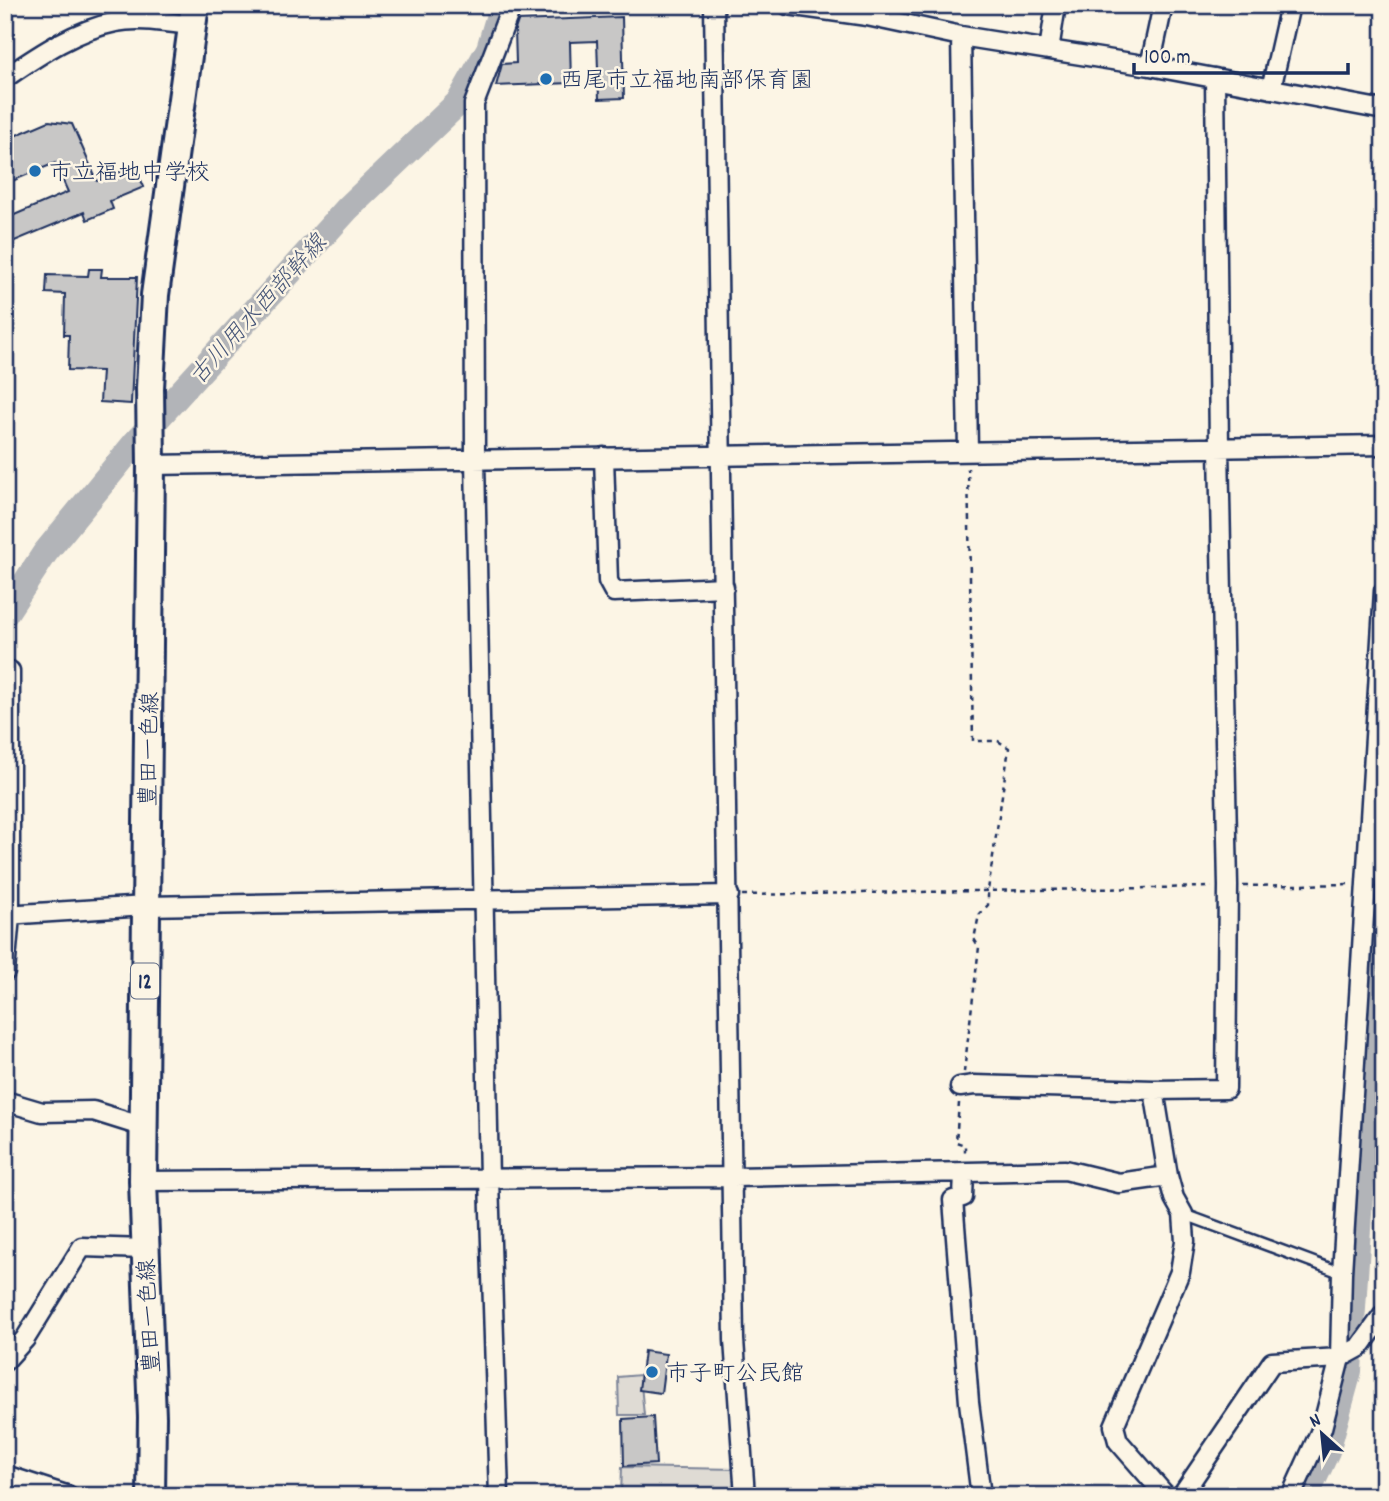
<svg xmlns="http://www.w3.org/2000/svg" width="1389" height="1501" font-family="Dekko,'Klee One',sans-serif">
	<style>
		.green { fill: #dfdbd4; stroke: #7d8599; stroke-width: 2 }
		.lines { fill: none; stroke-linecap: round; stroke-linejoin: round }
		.river { stroke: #b2b4b8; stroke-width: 26 }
		.building { fill: #c8c7c6; stroke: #1b2f5e; stroke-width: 2 }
		.lane-casing { stroke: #1b2f5e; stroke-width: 14 }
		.street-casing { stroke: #1b2f5e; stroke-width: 23 }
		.primary-casing { stroke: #1b2f5e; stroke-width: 32 }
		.path { stroke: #1b2f5e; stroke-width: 2.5; stroke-dasharray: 5 5; stroke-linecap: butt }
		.lane { stroke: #fcf5e5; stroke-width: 9 }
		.street { stroke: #fcf5e5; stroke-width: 18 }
		.primary { stroke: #fcf5e5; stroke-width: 26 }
		.poi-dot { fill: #1f6fb2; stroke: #fcf5e5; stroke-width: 2.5 }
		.labels { text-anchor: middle; stroke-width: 5; stroke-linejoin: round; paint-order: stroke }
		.shield { fill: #fcf5e5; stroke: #5e6a86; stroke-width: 2 }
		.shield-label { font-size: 21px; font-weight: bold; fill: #1b2f5e }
		.poi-label { font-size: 23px; fill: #1b2f5e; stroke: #fcf5e5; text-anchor: start }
		.street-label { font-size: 23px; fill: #1b2f5e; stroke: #fcf5e5 }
		.water-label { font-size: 24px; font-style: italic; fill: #485779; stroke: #fcf5e5 }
	</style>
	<rect width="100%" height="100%" fill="#fcf5e5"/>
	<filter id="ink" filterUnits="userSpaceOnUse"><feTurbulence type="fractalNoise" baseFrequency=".0143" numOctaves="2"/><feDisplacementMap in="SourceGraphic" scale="14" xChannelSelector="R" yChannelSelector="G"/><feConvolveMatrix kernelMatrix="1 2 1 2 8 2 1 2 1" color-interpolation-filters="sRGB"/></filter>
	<g filter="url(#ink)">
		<path class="green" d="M640 1375 644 1415H619L618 1377Z
			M622 1467 738 1469 740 1496H621Z"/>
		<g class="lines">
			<path class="river" d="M5 614 45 553 136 442 348 208 459 102 489 49 502 5
				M1306 1496 1327 1451 1349 1371 1384 818"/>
		</g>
		<path class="building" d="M622 17 624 98 599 99 597 41 570 42 571 83 496 86 502 64 516 63 515 30 518 21Z
			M49 121 72 124 97 181 135 166 144 187 110 201 113 209 87 220 84 212 5 245V219L68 192 55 163 5 184V140Z
			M89 269H102L101 277H137L131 404 100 402 102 371 68 370 69 335H64L65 294 46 293 47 275 88 276Z
			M644 1351 666 1354 661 1393 639 1390Z
			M653 1417 656 1464 624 1466 623 1419Z"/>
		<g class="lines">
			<defs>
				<path id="lane" d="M1183 1214 1342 1273"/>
				<path id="street" d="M714 5 734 1340 745 1496
					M788 5 867 16 961 36 1150 66 1384 110
					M961 36 968 451
					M1049 50 1056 5
					M1150 66 1163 5
					M5 78C39 55 75 30 116 22 140 17 169 23 192 25
					M1271 89 1290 5
					M604 457 608 581 614 592 724 587
					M151 465 1384 445
					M5 915 146 906 729 895
					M5 972 10 916V671
					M960 1087 974 1085 1154 1090
					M5 1101 42 1112 93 1111 144 1127
					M964 1173 963 1197 953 1200 969 1402 981 1496
					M1168 1176 1154 1090 1226 1089 1228 886 1219 448 1215 78
					M143 1181 733 1177 1065 1170 1119 1183 1168 1176 1174 1198 1183 1214 1185 1241 1180 1272 1114 1426 1118 1441 1166 1496
					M5 1361 25 1339 82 1247 145 1249
					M5 1475 69 1496
					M499 1496 489 1180 475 459 474 104 512 5
					M1181 1496 1272 1362 1340 1358 1360 1347 1384 1314
					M1291 1496 1322 1428 1340 1358 1342 1273 1384 591"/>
				<path id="primary" d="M151 1496 152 1417 143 1181 151 465 150 388 155 295 195 5"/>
			</defs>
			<use href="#lane" class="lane-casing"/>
			<use href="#street" class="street-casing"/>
			<use href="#primary" class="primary-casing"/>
			<path class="path" d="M1243 886 1352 884
				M742 895 1212 887
				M964 1072 979 947 974 939 979 915 988 905V890L1009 748 998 741H973L968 468
				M959 1103 956 1142 965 1145V1156"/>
			<use href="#lane" class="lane"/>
			<use href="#street" class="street"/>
			<use href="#primary" class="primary"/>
		</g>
	</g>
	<g class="poi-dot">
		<circle cx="546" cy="79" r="7"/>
		<circle cx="35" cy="171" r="7"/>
		<circle cx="652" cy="1372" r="7"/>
	</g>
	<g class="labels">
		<rect class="shield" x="131" y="963.5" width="28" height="35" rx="5"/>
		<g class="shield-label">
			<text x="145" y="988">12</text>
		</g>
		<g class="poi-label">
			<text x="560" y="87">西尾市立福地南部保育園</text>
			<text x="49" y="179">市立福地中学校</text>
			<text x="666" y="1380">市子町公民館</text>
		</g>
		<g class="street-label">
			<text transform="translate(148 749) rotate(-89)" y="8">豊田一色線</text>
			<text transform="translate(148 1316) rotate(-93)" y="8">豊田一色線</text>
		</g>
		<g class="water-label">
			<text transform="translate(257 309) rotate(-48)" y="8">古川用水西部幹線</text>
		</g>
	</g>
	<rect width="1389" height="1501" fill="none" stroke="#fcf5e5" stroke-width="28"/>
	<rect x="14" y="14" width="1361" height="1473" fill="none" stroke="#1b2f5e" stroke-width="2.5" filter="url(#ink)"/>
	<g transform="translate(1322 1434) rotate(333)" stroke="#fcf5e5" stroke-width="5" paint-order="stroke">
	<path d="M0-5L12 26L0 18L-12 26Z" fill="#1b2f5e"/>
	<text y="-10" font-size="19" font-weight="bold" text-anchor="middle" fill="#1b2f5e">N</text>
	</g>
	<path d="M1134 63v10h214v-10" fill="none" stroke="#1b2f5e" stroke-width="3.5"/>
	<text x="1144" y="63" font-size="21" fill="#1b2f5e" stroke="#fcf5e5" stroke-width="5" paint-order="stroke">100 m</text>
</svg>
